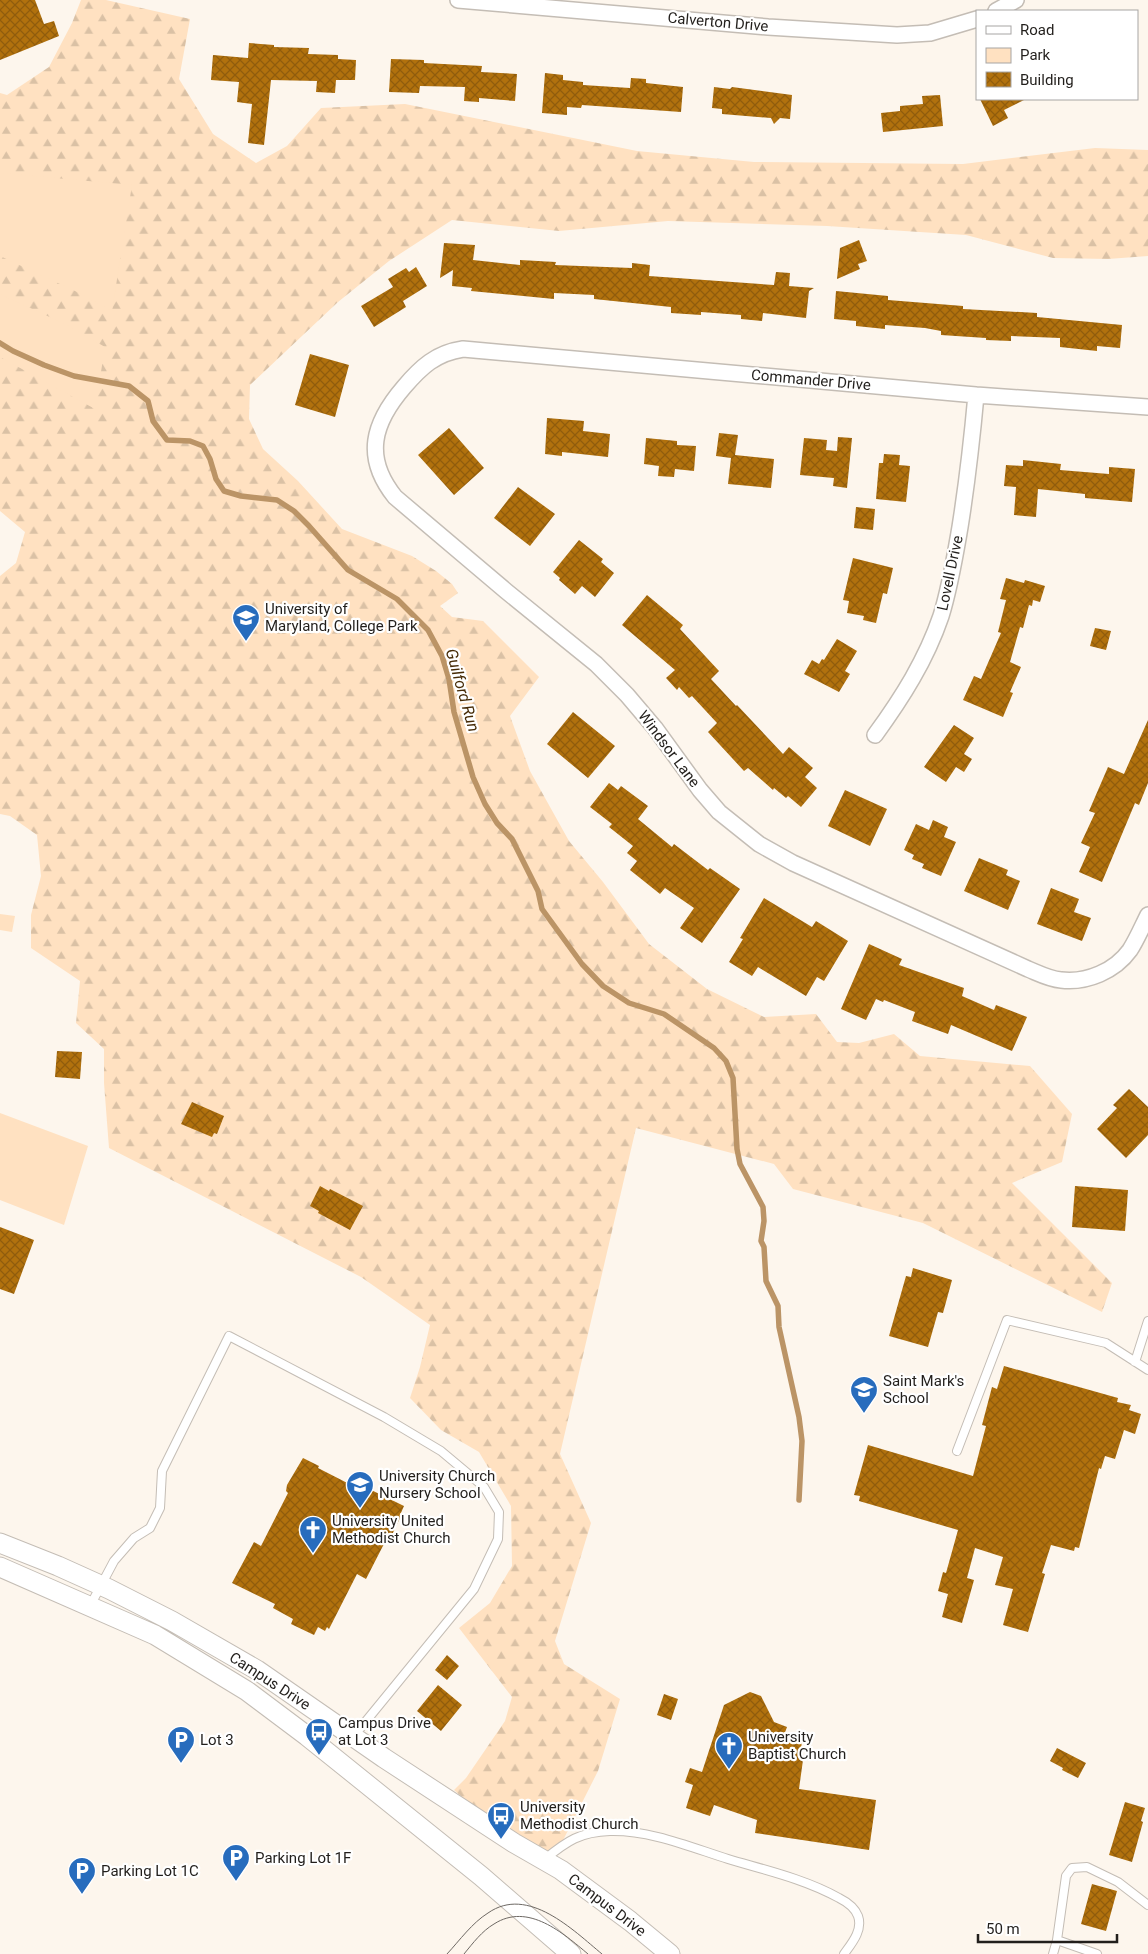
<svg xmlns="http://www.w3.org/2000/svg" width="1148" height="1954" font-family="Roboto,sans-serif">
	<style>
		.forest { fill: url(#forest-firs) }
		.park { fill: #ffe1c1 }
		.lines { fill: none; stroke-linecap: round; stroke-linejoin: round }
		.stream { stroke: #bb9466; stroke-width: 5.5 }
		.building { fill: url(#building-cross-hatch) }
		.service-casing { stroke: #c4bdb5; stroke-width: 10 }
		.minor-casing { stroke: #c4bdb5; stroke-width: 18 }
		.tertiary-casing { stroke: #c4bdb5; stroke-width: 21 }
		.service { stroke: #fff; stroke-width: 8 }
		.minor { stroke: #fff; stroke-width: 15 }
		.tertiary { stroke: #fff; stroke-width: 19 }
		.tram { stroke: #6e6964; stroke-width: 1 }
		.labels { text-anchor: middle; stroke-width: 4.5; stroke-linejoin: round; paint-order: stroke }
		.street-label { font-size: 15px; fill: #221f1c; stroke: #fff }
		.poi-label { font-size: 15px; fill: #221f1c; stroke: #fff; text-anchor: start }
		.water-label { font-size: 16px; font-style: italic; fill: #462b06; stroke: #fff }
	</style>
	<defs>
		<pattern id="forest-firs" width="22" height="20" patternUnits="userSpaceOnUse" patternTransform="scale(1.25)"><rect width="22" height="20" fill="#ffe1c1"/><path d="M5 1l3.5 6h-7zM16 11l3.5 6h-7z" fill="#dac1a5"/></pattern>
		<pattern id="building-cross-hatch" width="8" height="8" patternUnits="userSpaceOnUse" patternTransform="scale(1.25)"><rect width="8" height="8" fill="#b1710d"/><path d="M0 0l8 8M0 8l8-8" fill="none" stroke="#905c0c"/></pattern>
	</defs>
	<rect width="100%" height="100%" fill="#fdf6ed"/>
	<path class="forest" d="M81 0H106L190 19 179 79 213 134 256 163 287 146 321 108 405 104 637 151 754 162 963 164 1095 148 1148 150V256L1108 259 1053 258 966 235 827 226 668 221 559 231 452 220 389 261 338 302 250 385 249 419 263 449 298 481 342 529 412 556 436 571 452 584 458 593 440 606 452 617 483 621 539 677 510 716 530 771 569 841 603 882 649 944 707 989 764 1017 816 1014 837 1042 859 1043 894 1034 920 1056 1030 1066 1072 1114 1062 1162 1012 1183 1112 1283 1102 1312 923 1223 793 1189 774 1164 636 1128 560 1454 591 1523 555 1641 564 1664 620 1699 598 1771 547 1872 454 1790 466 1778 505 1721 512 1697 459 1628 490 1603 512 1566 511 1506 479 1452 441 1430 410 1398 420 1367 430 1325 361 1277 109 1148 104 1083V1049L76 1023 80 981 31 948V915L41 876 37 835 10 816 0 814V576L16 563 25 532 0 511V93L7 95 49 67 72 23Z"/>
	<path class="park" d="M0 173 132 185 112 311 75 291 0 256Z
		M0 294 69 326 105 347 95 409 0 357Z
		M0 914 15 916 12 932 0 930Z
		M0 1113 88 1146 64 1225 0 1200Z"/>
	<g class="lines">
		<path class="stream" d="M0 343 13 351 44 365 74 376 129 386 148 401 153 421 167 440 190 441 203 446 210 459 216 479 224 491 241 496 277 500 294 511 309 526 348 570 397 599 428 630 442 656 449 679 454 712 473 777 485 804 497 823 512 839 538 891 542 909 582 964 603 986 629 1003 664 1014 714 1048 726 1061 733 1078 737 1149 740 1164 763 1207 764 1221 761 1241 764 1247 766 1281 778 1306 779 1327 799 1417 802 1441 799 1500"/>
	</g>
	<path class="building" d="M0 0H35L44 24 54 21 59 36 0 60Z
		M249 43 274 45V47L309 48 308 54 338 55V59L356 60 355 80H336L335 93 316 92 317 81 271 80 264 145 248 143 252 104 237 102 239 82 211 80 213 55 248 58Z
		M391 59 424 60V63L482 66 481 72 517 74 515 101 479 98V102L464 101 465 87 420 86 419 93 389 92Z
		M545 73 563 75V80L583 82V85L630 88 631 78 646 79V83L683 87 681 112 582 105 581 108 567 107V115L542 113Z
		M714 87 730 89 732 87 792 95 790 119 780 118 774 124 771 118 722 114V109L712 108Z
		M940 95 943 126 883 132 881 113 900 111V106L923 104 922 96Z
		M980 99H1026L1004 110 1008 118 993 126Z
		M859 240 867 261 858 264 860 269 837 279 840 248Z
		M444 243 475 245 473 260 520 265V260L556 262 555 265 632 268V263L650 265 649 276 774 285 776 272 790 273 789 286 814 288 809 291 806 318 763 313 762 321 741 319V315L701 312V315L671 313V307L594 299V295L554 293V299L471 291 472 288 452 286 453 270 440 278Z
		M416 267 427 286 403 301 406 307 374 327 361 306 393 287 388 279 406 268 409 272Z
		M836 291 888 296V300L963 306V309L1037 313V317L1122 325 1120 348 1097 346V351L1060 347V338L1011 336V341L986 340V338L941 335V331L925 328 885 325V329L856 326V321L834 319Z
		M310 354 349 365 335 417 295 405Z
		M547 418 584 421 583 431 610 434 608 457 562 452V456L545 454Z
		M449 428 484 468 454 495 418 455Z
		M719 433 738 435 735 455 774 459 771 488 728 484 731 458 716 456Z
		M838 437 852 438 847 488 833 486 834 478 800 475 804 438 827 440 826 450 837 451Z
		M646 438 677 441V445L696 446 694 471 675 469 674 477 658 476 659 466 644 464Z
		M884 454 900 455 899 465 910 466 906 502 876 499 879 463H883Z
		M1023 460 1061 464 1060 470 1109 474V467L1135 469 1132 502 1085 498V494L1038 489 1036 517 1014 515 1016 487 1004 486 1006 465 1023 466Z
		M518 487 555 514 530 546 494 518Z
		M856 507 875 509 873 530 854 528Z
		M579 540 603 559 601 562 614 573 595 597 582 586 575 594 559 580 560 578 553 572Z
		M853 558 893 568 887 594 883 593 876 623 863 620 864 616 847 613 849 601 843 600Z
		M1006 578 1024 583 1025 580 1045 586 1040 602 1033 600 1032 606 1029 605 1023 628 1020 627 1010 662 1021 667 1010 692 1013 693 1003 717 963 700 974 676 981 679 1001 633 998 632 1006 600 1000 599Z
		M647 595 683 625 680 629 719 671 711 679 736 706 737 705 783 754 789 747 813 768 805 777 817 788 801 807 788 796 786 798 774 788 773 790 748 768 744 771 708 732 717 723 692 696 689 698 679 687 677 690 666 678 675 670 622 625Z
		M1095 628 1111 631 1106 650 1090 646Z
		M837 639 857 651 845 671 850 674 839 692 804 674 812 660 819 664 822 659 824 660Z
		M573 712 615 746 588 778 547 744Z
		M1148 720V783L1139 805 1135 803 1102 882 1079 872 1090 847 1081 843 1095 813 1089 811 1108 767 1124 774Z
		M954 725 974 738 964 754 972 759 964 772 956 767 946 782 924 767Z
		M609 783 618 790 621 786 648 806 638 819 672 847 674 844 708 870 710 868 740 889 702 943 680 928 694 908 665 888 660 894 630 870 637 861 627 853 633 846 609 827 612 824 590 807Z
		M845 790 887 809 870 846 828 826Z
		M933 820 948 827 944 837 956 842 941 876 922 868 924 864 912 859 914 855 904 850 916 824 929 830Z
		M979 858 1008 870 1006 875 1020 881 1008 910 964 891Z
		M1051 888 1079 899 1074 912 1091 918 1082 941 1037 924Z
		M764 898 812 927 816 921 848 941 824 981 817 977 806 996 758 967 752 976 729 962 743 939 740 938Z
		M869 944 902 959 899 965 964 988 962 996 994 1010 996 1005 1027 1017 1012 1051 951 1025 948 1034 912 1021 915 1012 884 1000 883 1002 876 999 866 1020 841 1009Z
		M57 1051 82 1052 80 1079 55 1077Z
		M1129 1089 1148 1107V1135L1126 1158 1097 1129 1117 1108 1113 1105Z
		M192 1102 224 1116 217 1134 214 1133 212 1137 181 1124Z
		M320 1186 329 1191 330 1189 363 1206 350 1230 318 1213 319 1211 310 1206Z
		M1075 1186 1128 1190 1125 1231 1072 1227Z
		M0 1227 34 1240 14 1294 0 1289Z
		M913 1268 952 1280 943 1313 938 1312 928 1347 889 1336 906 1276 911 1277Z
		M1004 1366 1118 1398 1117 1402 1131 1405 1129 1410 1141 1414 1135 1434 1124 1430 1115 1459 1105 1456 1101 1469 1099 1468 1079 1548 1075 1547 1074 1551 1051 1545 1042 1573 1045 1574 1028 1632 1003 1625 1013 1589 995 1585 1003 1557 975 1548 967 1578 974 1580 962 1623 942 1617 948 1594 938 1591 943 1572 946 1573 958 1530 859 1501 860 1496 854 1495 868 1445 973 1476 986 1426 982 1425 992 1387 997 1389Z
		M303 1458 319 1466 318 1468 359 1489 361 1485 404 1506 400 1515 401 1516 390 1539 387 1538 366 1579 357 1574 329 1629 327 1627 325 1631 318 1627 314 1635 291 1624 293 1619 273 1608 275 1604 232 1583 254 1542 261 1546 288 1493 286 1491 287 1485Z
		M447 1655 459 1666 447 1680 435 1670Z
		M438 1685 462 1705 441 1731 417 1711Z
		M750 1692 761 1696 774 1722 787 1727 783 1738 802 1740 800 1759 803 1760 799 1789 876 1800 869 1850 755 1833 757 1820 714 1805 710 1816 686 1808 693 1785 685 1782 690 1768 702 1772 724 1705Z
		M664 1694 678 1699 671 1720 657 1715Z
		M1057 1748 1086 1763 1078 1778 1062 1770 1063 1768 1050 1761Z
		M1125 1802 1145 1808 1141 1821 1143 1822 1132 1862 1109 1855Z
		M1092 1884 1117 1891 1106 1931 1081 1924Z"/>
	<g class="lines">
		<defs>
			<path id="service" d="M1135 1362 1148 1321
				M957 1451 1007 1320 1106 1343 1148 1370
				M90 1606 114 1561 134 1538 150 1528 160 1508 162 1471 229 1336 384 1417 441 1451 484 1487 499 1512 498 1539 474 1589 353 1737
				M545 1859C567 1841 580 1832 610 1831 650 1830 690 1847 728 1859 765 1870 805 1879 839 1898 847 1902 855 1908 858 1916 863 1930 852 1943 844 1954
				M1057 1940 1066 1876 1072 1868 1087 1867 1118 1882 1148 1905
				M1053 1954 1057 1940 1097 1954"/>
			<path id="minor" d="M458 0 768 27 897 35 930 33 977 19
				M996 11 1016 0
				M1148 407 976 395 463 349C436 353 421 367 404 387 373 423 363 457 395 497L506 591 596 664 627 695 655 728 700 790 719 812 759 844 793 863 1028 969C1038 973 1049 979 1061 980 1087 983 1115 971 1130 950 1137 939 1142 927 1148 915
				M875 735C902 698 926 660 941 616 950 587 955 556 960 527 967 483 972 439 976 395"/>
			<path id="tertiary" d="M0 1543 58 1566 109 1589 172 1621 257 1670 384 1758 514 1843 561 1870 630 1921 670 1954
				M0 1567 155 1635 247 1691 307 1736 481 1876 571 1954"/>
		</defs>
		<use href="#service" class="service-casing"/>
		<use href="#minor" class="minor-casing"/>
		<use href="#tertiary" class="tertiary-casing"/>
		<use href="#service" class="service"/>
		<use href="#minor" class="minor"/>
		<use href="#tertiary" class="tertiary"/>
		<path class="tram" d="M447 1954C460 1940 472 1923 488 1913 528 1885 573 1930 602 1954
			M464 1954C473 1943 482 1931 494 1924 528 1902 563 1933 588 1954"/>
	</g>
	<defs>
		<symbol id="university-pin" viewBox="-11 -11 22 30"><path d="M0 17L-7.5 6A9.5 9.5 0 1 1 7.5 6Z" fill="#276cbd" stroke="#fff"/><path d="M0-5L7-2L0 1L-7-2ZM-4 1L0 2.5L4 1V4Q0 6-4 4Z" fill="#fff"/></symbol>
		<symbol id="school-pin" viewBox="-11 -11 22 30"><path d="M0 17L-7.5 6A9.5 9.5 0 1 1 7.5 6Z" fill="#276cbd" stroke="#fff"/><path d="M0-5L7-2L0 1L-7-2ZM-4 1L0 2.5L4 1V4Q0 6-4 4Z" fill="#fff"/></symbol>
		<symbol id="church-pin" viewBox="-11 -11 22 30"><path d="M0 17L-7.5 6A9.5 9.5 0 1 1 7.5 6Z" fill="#276cbd" stroke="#fff"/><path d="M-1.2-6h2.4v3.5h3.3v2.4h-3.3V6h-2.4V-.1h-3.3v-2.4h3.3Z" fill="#fff"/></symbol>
		<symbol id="bus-pin" viewBox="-11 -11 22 30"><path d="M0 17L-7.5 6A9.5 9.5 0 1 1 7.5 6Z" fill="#276cbd" stroke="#fff"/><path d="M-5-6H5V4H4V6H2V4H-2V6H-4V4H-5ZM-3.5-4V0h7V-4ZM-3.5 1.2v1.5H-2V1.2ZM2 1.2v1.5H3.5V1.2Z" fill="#fff"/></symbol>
		<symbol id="parking-pin" viewBox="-11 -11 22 30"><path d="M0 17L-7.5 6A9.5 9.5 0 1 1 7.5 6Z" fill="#276cbd" stroke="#fff"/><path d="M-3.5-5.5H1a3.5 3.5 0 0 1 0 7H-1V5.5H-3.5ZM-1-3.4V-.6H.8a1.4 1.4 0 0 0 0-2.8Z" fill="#fff"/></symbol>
	</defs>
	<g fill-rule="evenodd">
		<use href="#university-pin" x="230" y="602" width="32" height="43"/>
		<use href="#school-pin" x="848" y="1374" width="32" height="43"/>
		<use href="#school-pin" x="344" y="1469" width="32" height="43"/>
		<use href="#church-pin" x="297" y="1514" width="32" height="43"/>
		<use href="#bus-pin" x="303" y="1716" width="32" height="43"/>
		<use href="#parking-pin" x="165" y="1724" width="32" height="43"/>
		<use href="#church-pin" x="713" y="1730" width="32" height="43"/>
		<use href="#bus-pin" x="485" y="1800" width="32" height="43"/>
		<use href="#parking-pin" x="220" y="1842" width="32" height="43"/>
		<use href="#parking-pin" x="66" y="1855" width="32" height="43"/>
	</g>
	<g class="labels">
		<g class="street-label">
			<text transform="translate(718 22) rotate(5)" y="5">Calverton Drive</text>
			<text transform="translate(811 380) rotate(5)" y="5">Commander Drive</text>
			<text transform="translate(950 573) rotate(-78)" y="5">Lovell Drive</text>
			<text transform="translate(669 749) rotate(53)" y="5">Windsor Lane</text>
			<text transform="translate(270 1681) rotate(33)" y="5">Campus Drive</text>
			<text transform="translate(607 1905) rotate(37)" y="5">Campus Drive</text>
		</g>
		<g class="poi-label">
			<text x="265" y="614">University of<tspan x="265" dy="17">Maryland, College Park</tspan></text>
			<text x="883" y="1386">Saint Mark's<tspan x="883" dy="17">School</tspan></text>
			<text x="379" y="1481">University Church<tspan x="379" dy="17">Nursery School</tspan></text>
			<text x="332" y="1526">University United<tspan x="332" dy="17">Methodist Church</tspan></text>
			<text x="338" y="1728">Campus Drive<tspan x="338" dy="17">at Lot 3</tspan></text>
			<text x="748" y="1742">University<tspan x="748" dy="17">Baptist Church</tspan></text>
			<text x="200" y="1745">Lot 3</text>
			<text x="520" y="1812">University<tspan x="520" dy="17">Methodist Church</tspan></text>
			<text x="255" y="1863">Parking Lot 1F</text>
			<text x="101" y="1876">Parking Lot 1C</text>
		</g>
		<g class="water-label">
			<text transform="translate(463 690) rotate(74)" y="6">Guilford Run</text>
		</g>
	</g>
	<rect x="976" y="10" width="162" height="90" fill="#ffffff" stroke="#a7a5a4"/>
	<rect x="986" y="26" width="25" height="8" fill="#ffffff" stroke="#a7a5a4"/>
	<text x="1020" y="35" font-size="15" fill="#221f1c">Road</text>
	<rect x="986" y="48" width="25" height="15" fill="#ffe1c1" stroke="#a7a5a4"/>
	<text x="1020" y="60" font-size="15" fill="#221f1c">Park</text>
	<rect x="986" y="72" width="25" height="15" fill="url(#building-cross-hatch)" stroke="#a7a5a4"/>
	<text x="1020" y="85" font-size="15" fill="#221f1c">Building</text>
	<path d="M978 1934v8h139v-8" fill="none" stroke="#221f1c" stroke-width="2.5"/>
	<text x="986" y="1934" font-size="15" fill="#221f1c" stroke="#ffffff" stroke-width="4" paint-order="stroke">50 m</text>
</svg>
